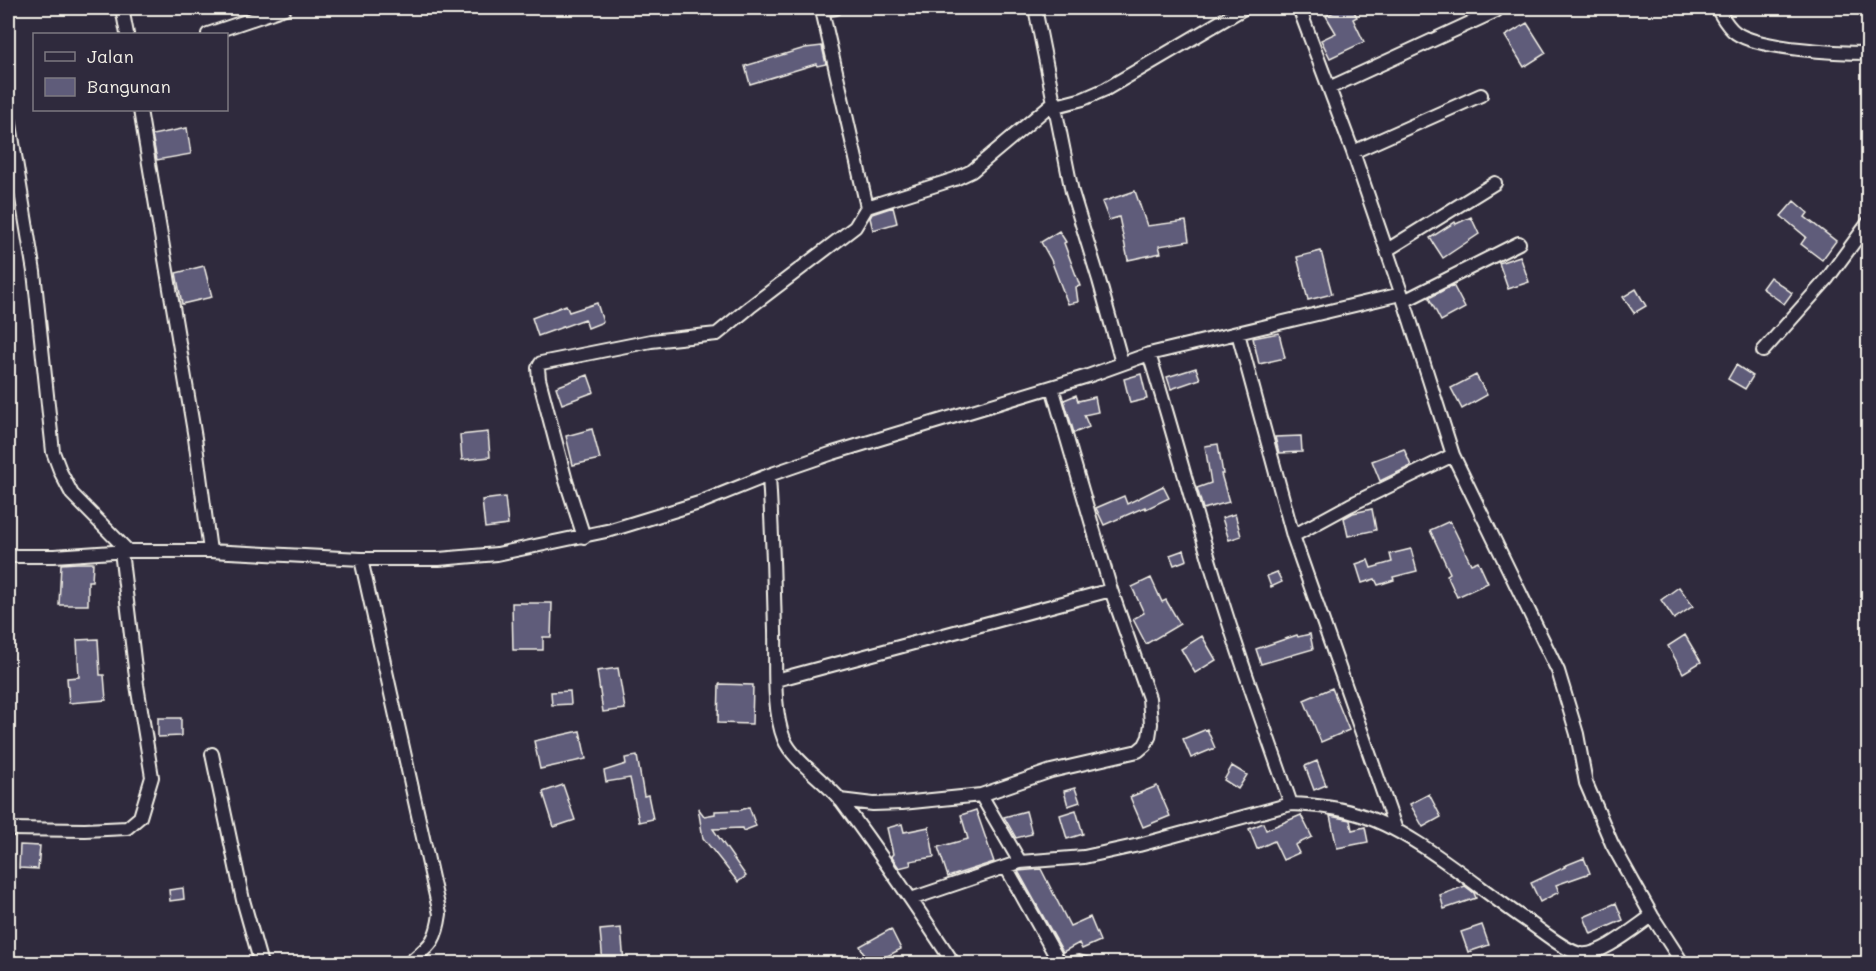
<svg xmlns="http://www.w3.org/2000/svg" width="1876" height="971" font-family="Mali,sans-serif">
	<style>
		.building { fill: #5f5c7a; stroke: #f4f1e8; stroke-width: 1.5 }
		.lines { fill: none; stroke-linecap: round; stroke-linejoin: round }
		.minor-casing { stroke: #f4f1e8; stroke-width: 16 }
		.minor { stroke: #2f2a3d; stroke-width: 12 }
	</style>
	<rect width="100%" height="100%" fill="#2f2a3d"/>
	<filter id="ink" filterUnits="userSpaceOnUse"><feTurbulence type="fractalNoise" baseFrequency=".0167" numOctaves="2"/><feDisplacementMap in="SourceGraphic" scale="12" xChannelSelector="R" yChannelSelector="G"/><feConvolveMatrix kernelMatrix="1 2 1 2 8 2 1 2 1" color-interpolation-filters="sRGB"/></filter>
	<g filter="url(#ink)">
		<path class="building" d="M1341 8H1352L1357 17 1353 19 1364 42 1330 58 1321 40 1336 33 1326 16Z
			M1527 23 1546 53 1524 67 1505 36Z
			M822 46 826 64 817 66 816 64 750 84 745 66 805 48Z
			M187 128 191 154 157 160 152 135Z
			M1135 191 1147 226 1186 221 1189 241 1159 246 1161 253 1128 260 1119 217 1109 220 1102 202Z
			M1794 201 1808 213 1805 217 1836 241 1822 260 1801 244 1806 237 1781 216Z
			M893 207 897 223 873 230 870 218 872 214Z
			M1471 217 1479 234 1443 258 1430 238 1455 222 1456 224Z
			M1059 231 1066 242 1064 243 1080 286 1076 287 1078 302 1068 304 1051 260 1041 242Z
			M1321 251 1332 294 1308 300 1297 257Z
			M1520 256 1529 282 1508 289 1499 263Z
			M204 266 212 297 182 304 176 273Z
			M1770 277 1792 293 1784 304 1762 288Z
			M1453 285 1465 308 1441 321 1429 298Z
			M1636 289 1646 306 1634 313 1623 297Z
			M597 303 603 322 588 328 585 319 538 336 532 318 566 305 569 312Z
			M1279 333 1285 358 1259 364 1253 338Z
			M1736 365 1753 376 1745 389 1728 379Z
			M1196 368 1200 379 1171 389 1167 377Z
			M1141 374 1147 399 1130 403 1124 379Z
			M588 375 594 392 562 404 556 387Z
			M1476 375 1487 395 1462 409 1451 388Z
			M1076 395 1078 401 1095 397 1098 412 1084 415 1089 427 1074 433 1064 400Z
			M592 429 600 459 573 465 566 436Z
			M488 432 490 457 462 460 460 435Z
			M1301 436 1302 452 1279 453 1275 437Z
			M1218 444 1223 474H1221L1229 502 1203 509 1197 488 1211 483 1205 446Z
			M1404 449 1411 466 1380 481 1372 461Z
			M1163 486 1169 498 1146 509 1145 507 1104 525 1096 508 1124 496 1127 504Z
			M505 497 508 525 485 528 482 500Z
			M1372 509 1376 530 1348 536 1344 518 1353 513Z
			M1235 514 1241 536 1229 540 1222 518Z
			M1450 521 1471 564 1478 561 1488 583 1457 597 1447 575 1450 573 1430 530Z
			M1411 549 1417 571 1393 577 1394 580 1378 585 1375 579 1362 583 1356 564 1368 560 1371 568 1392 562 1390 554Z
			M1184 550 1187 560 1174 565 1170 555Z
			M77 563H93L92 581H88V605H59L61 564Z
			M1277 572 1282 582 1271 587 1267 576Z
			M1151 578 1162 602 1166 600 1180 624 1146 644 1133 619 1144 613 1132 587Z
			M1679 587 1693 606 1674 619 1661 600Z
			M512 603H552L551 637H543V650H513Z
			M1310 634 1313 649 1261 664 1256 649 1297 635 1298 637Z
			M1685 635 1701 662 1683 673 1668 646Z
			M1202 636 1216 660 1195 673 1181 649Z
			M98 639 100 675H104L106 700 69 703 67 678 79 677 77 640Z
			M618 668 625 709 603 712 597 671Z
			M719 684 753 685 752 724 718 723Z
			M1332 688 1349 730 1321 742 1304 700Z
			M570 691 571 704 552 705 551 692Z
			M158 718H181V736L158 737Z
			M1207 729 1215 748 1191 758 1183 739Z
			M580 731 586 759 540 769 534 741Z
			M637 756 644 796 648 795 653 819 639 822 630 778 606 782 604 771 626 764 625 758Z
			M1317 761 1326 785 1314 790 1305 766Z
			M1232 766 1247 775 1238 789 1224 780Z
			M563 785 575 820 554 827 543 792Z
			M1157 786 1170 816 1143 827 1130 797Z
			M1075 788 1080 802 1068 806 1064 791Z
			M1429 794 1441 817 1423 827 1410 804Z
			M749 807 756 826 743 831 742 828 713 829 746 876 738 882 703 838 698 808 704 816 715 814V811L741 810Z
			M976 810 994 862 948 877 938 847 968 839 961 815Z
			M1076 810 1083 834 1067 839 1060 815Z
			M1026 811 1032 834 1016 838 1004 817Z
			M1301 815 1312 837 1295 845 1299 853 1283 860 1274 841 1257 849 1249 829 1263 823 1266 830Z
			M1330 816 1350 820 1352 830 1365 827 1368 842 1337 848Z
			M902 824 904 832 929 827 934 857 910 861 911 865 899 868 891 856 893 854 887 828Z
			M20 845 40 846 38 869 19 868Z
			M1584 858 1590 873 1556 885 1559 892 1540 902 1531 883 1565 867 1564 866Z
			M1041 869 1070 926 1090 917 1100 941 1082 949 1079 943 1063 952 1018 871Z
			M1465 886 1474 893 1476 898 1444 909 1440 895Z
			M183 888 184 899 170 901 169 890Z
			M1616 903 1623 920 1591 934 1584 917Z
			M1482 925 1489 945 1468 952 1461 932Z
			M621 928 624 963H603L600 930Z
			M891 929 901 949 874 963H869L860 946Z"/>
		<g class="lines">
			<defs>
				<path id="minor" d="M122 8 127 34
					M1035 8 1072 192 1099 280 1122 363
					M1299 8 1353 152 1404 301 1453 455 1558 671 1577 734 1586 783 1612 844 1652 916 1683 964
					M1717 8C1722 16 1727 27 1736 33 1759 49 1839 53 1868 53
					M208 34 285 8
					M1329 88 1496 11
					M1056 106 1083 99 1106 89 1244 8
					M140 110 195 438 210 551
					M8 112 34 272 53 452 61 473 72 494 128 551
					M1353 152 1481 95
					M867 207 955 179 972 171 1055 101
					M1387 250 1495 183
					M1404 301 1519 243
					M1238 333 1293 536 1396 830
					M1763 351 1827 279 1868 223
					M1149 354C1168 414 1184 475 1202 535 1228 626 1260 715 1291 804
					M769 475C772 527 774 578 775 630 776 662 772 709 784 739 793 761 827 782 842 802 881 855 918 909 954 964
					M1293 536 1350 505 1453 455
					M584 537 566 481 539 379 538 368 541 363 651 341 717 334 750 307 855 227 867 207 822 10 836 8
					M8 556H54L128 551H210L361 559H439L497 554 611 530 699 503 769 475 833 453 1088 376 1149 354 1401 294
					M361 559 440 914C436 943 430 945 408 964
					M776 680 1111 590
					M212 754 243 900 261 964
					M981 795 1020 862
					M840 800 873 804 902 803 981 795 1051 771 1138 751 1145 745 1149 737 1151 724 1149 698 1111 590 1052 387
					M8 829 85 830 127 828 140 817 152 777 137 685 121 551
					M1006 867 1058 960 1063 964
					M911 899 1020 862 1084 857 1139 845 1291 804C1312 805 1335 807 1354 813 1413 829 1476 887 1527 921 1542 931 1565 951 1581 954 1600 957 1637 926 1652 916
					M1067 964 1078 962 1085 964"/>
			</defs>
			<use href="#minor" class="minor-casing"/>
			<use href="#minor" class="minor"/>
		</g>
	</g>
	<rect width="1876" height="971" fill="none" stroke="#2f2a3d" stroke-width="30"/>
	<rect x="15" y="15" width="1846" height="941" fill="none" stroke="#f4f1e8" stroke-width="2" filter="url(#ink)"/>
	<rect x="33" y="33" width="195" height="78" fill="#2f2a3d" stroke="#7e7a81" stroke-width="1.5"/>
	<rect x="45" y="52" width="30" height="9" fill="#2f2a3d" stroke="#7e7a81" stroke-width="1.5"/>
	<text x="87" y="63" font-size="18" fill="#f4f1e8">Jalan</text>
	<rect x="45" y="78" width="30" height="18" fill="#5f5c7a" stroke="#7e7a81" stroke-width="1.5"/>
	<text x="87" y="93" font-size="18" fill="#f4f1e8">Bangunan</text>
</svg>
